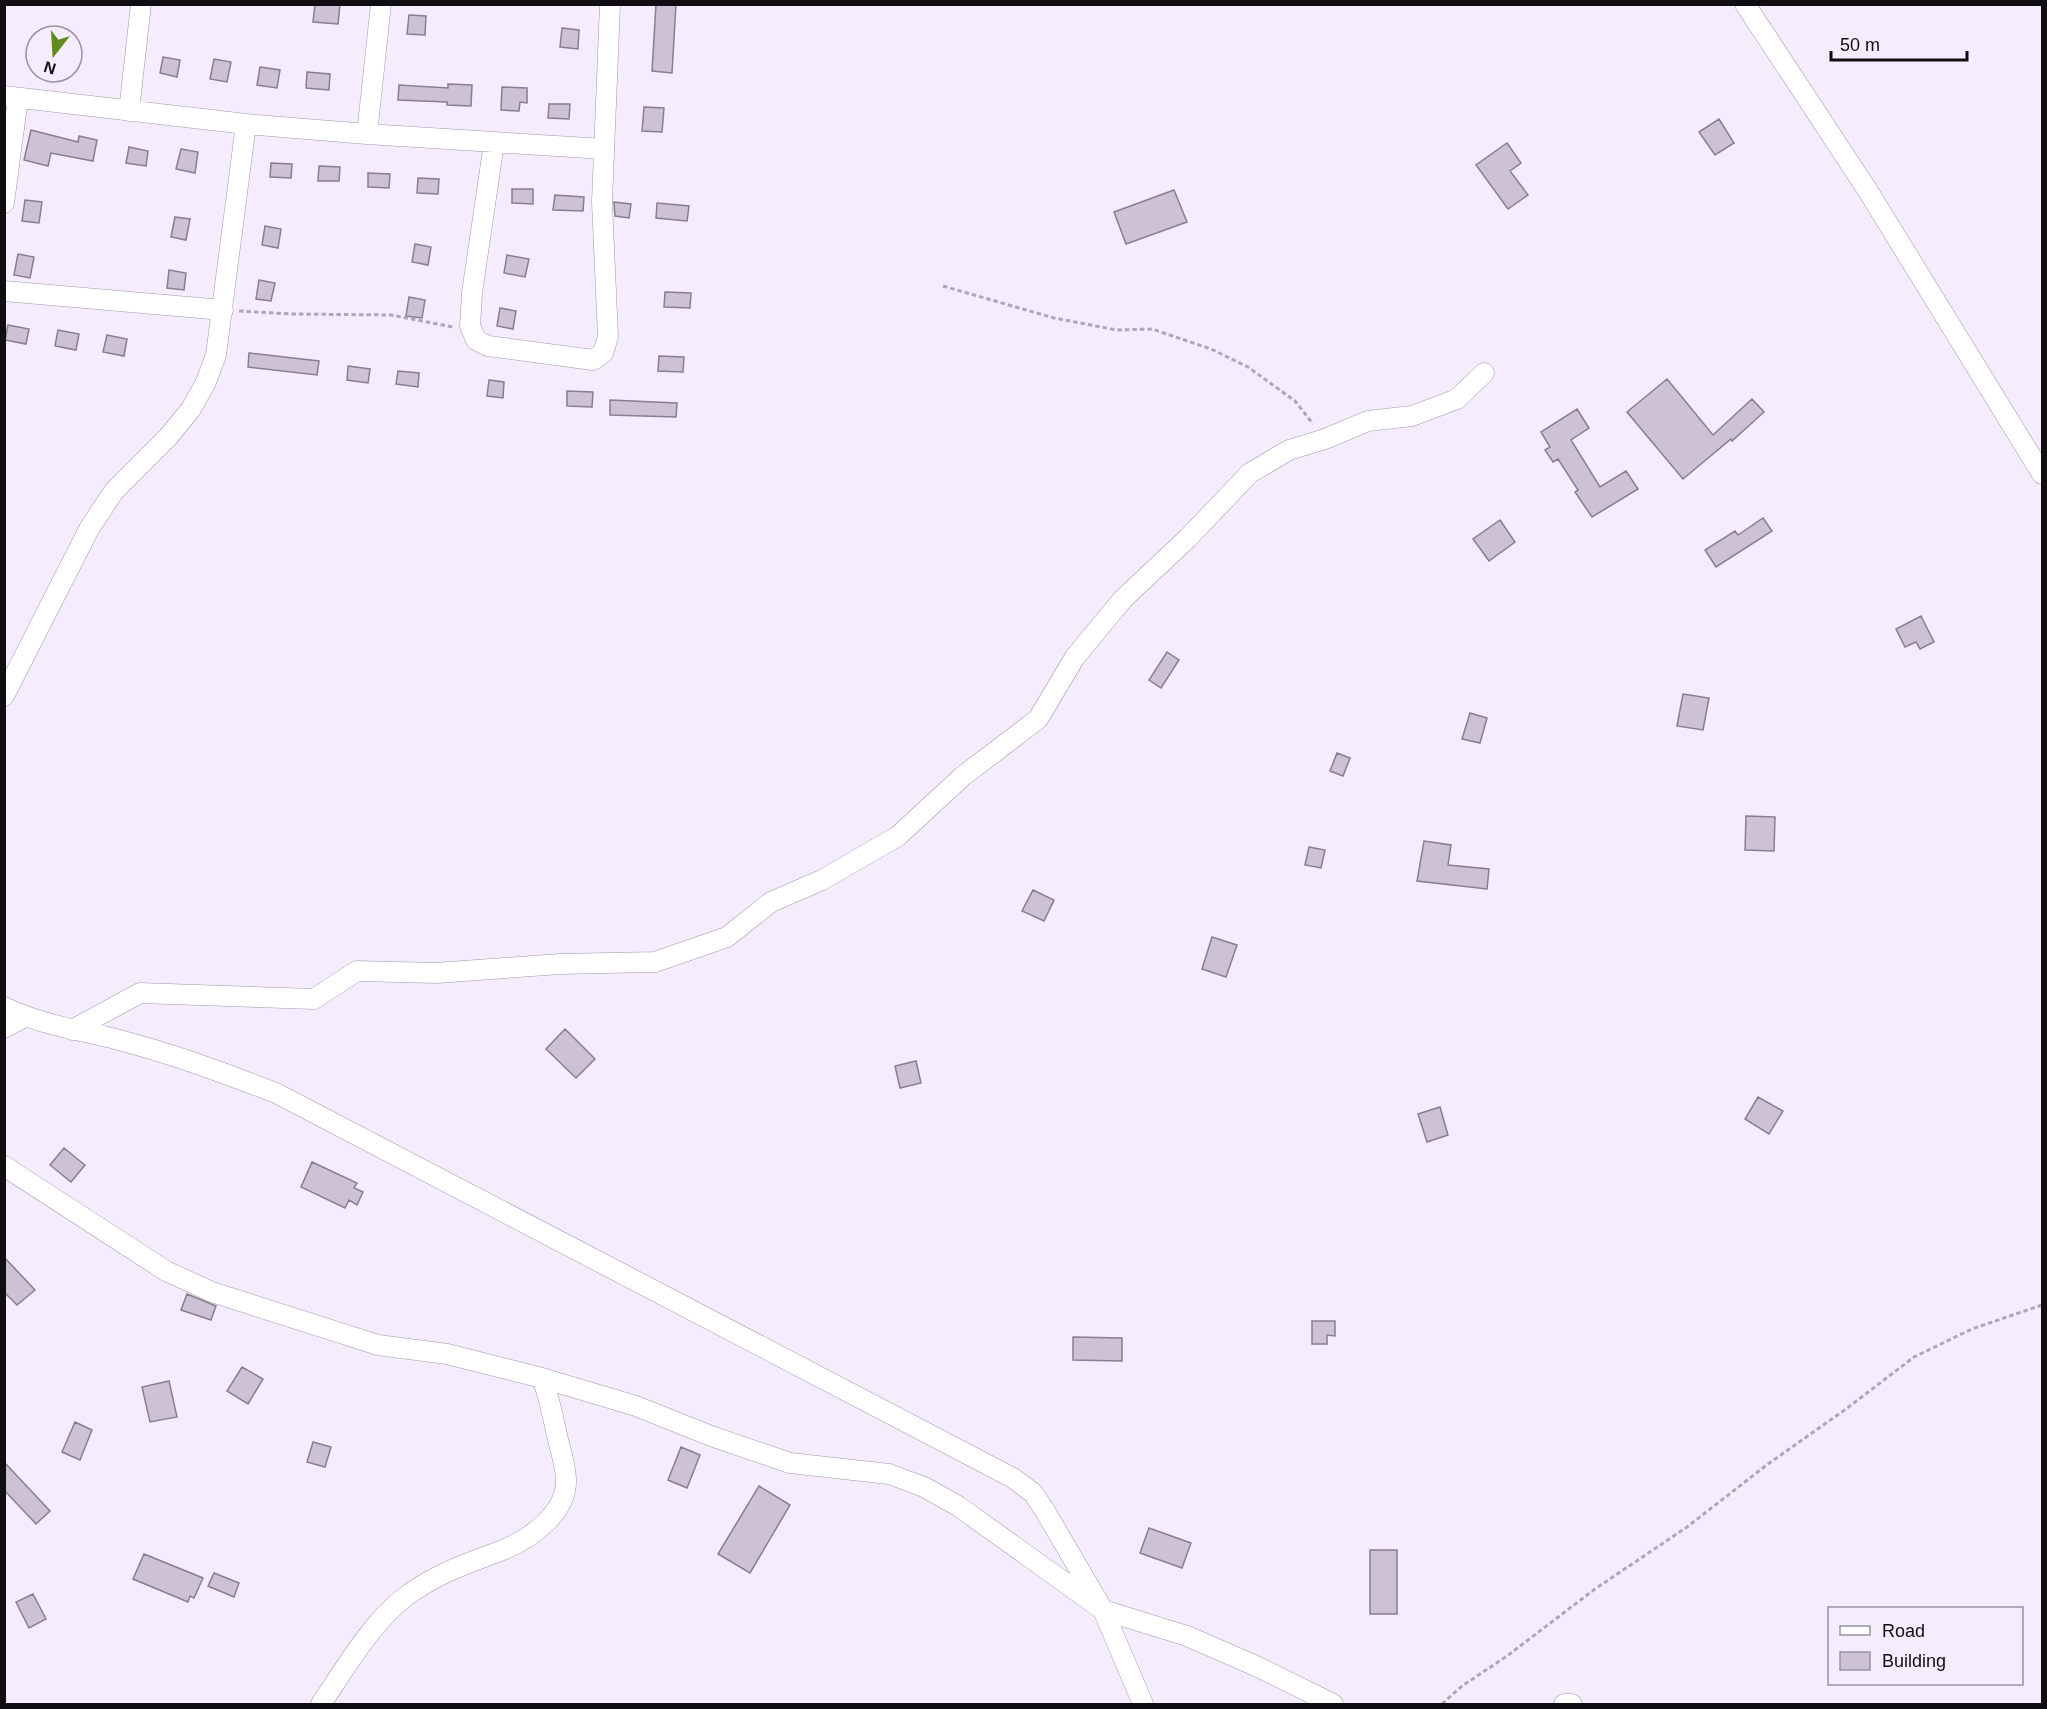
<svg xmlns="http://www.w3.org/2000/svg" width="2047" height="1709" font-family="Arial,sans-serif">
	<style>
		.building { fill: #cdc2d5; stroke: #887e90; stroke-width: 1.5 }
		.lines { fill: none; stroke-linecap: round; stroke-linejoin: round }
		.street-casing { stroke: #a197aa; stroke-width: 21 }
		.path { stroke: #aea7b4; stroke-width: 3; stroke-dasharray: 4.5 3; stroke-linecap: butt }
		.street { stroke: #fff; stroke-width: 20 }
	</style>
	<rect width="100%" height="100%" fill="#f5edfd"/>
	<path class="building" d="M315 4H340L338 24 313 22Z
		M656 4H676L672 73 652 71Z
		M409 15 426 16 425 35 407 34Z
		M562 28 579 30 578 49 560 47Z
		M163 57 180 60 177 77 160 73Z
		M214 59 231 62 227 82 210 79Z
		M260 67 280 70 277 88 257 85Z
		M307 72 330 74 329 90 306 88Z
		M448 84 472 85 471 106 447 105V102L398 100 399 85 448 88Z
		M502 87 527 88V103L520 102 519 111 501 110Z
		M549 104H570L569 119 548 118Z
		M644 107 664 108 662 132 642 131Z
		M1719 119 1734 143 1715 155 1699 132Z
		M31 130 78 142 79 136 97 140 93 161 51 153 48 166 24 160Z
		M1507 143 1521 163 1510 171 1528 195 1508 209 1476 165Z
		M129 147 148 151 146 166 126 163Z
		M181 149 198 152 195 173 176 169Z
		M271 163 292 164 291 178 270 177Z
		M319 166 340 167 339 181H318Z
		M368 173 390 174 389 188 368 187Z
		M418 178 439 179 438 194 417 193Z
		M512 189H533V204L512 203Z
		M1174 190 1187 222 1126 244 1114 212Z
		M555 195 584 197 583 211 553 210Z
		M25 200 42 202 39 223 22 221Z
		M614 202 631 204 629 218 615 216Z
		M657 203 689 206 687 221 656 218Z
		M175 217 190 219 186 240 171 237Z
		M265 226 281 229 278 248 262 245Z
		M415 244 431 247 428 265 412 262Z
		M18 254 34 257 30 278 14 275Z
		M507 255 529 259 525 277 504 273Z
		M169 270 186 273 184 290 167 288Z
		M259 280 275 283 271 301 256 299Z
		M665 292 691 293 690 308 664 307Z
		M409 297 425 300 422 318 406 316Z
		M500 308 516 311 513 329 497 326Z
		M8 325 29 329 26 344 5 340Z
		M58 330 79 334 76 350 55 346Z
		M107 335 127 339 124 356 103 352Z
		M249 353 319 361 317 375 248 367Z
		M659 356 684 357 683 372 658 371Z
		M348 366 370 369 368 383 347 380Z
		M398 371 419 373 418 387 396 384Z
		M1667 379 1713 435 1752 399 1764 412 1732 441 1731 439 1683 479 1627 412Z
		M489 380 504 382 503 398 487 396Z
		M567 391 593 392 592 407 567 406Z
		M610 400 677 403 676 417 610 415Z
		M1577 409 1589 428 1571 440 1600 487 1626 471 1638 489 1592 517 1575 492 1578 490 1558 459 1553 462 1545 450 1550 447 1541 432Z
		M1763 518 1772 531 1716 567 1705 550 1735 531 1738 535Z
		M1500 520 1515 542 1489 561 1473 539Z
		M1921 616 1934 642 1920 649 1916 642 1905 647 1896 629Z
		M1167 652 1179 660 1161 688 1149 680Z
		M1683 694 1709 698 1703 730 1677 726Z
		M1470 713 1487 718 1480 743 1462 739Z
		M1337 753 1350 758 1343 776 1330 771Z
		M1746 816 1775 817 1774 851 1745 850Z
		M1424 841 1451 845 1448 865 1489 869 1487 889 1417 881Z
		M1309 847 1325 850 1321 868 1305 865Z
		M1033 890 1054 900 1044 921 1022 911Z
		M1212 937 1237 945 1226 977 1202 969Z
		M565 1029 595 1059 576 1078 546 1049Z
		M916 1061 921 1083 900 1088 895 1066Z
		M1758 1097 1783 1111 1769 1134 1745 1119Z
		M1440 1107 1448 1135 1427 1142 1418 1114Z
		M64 1148 85 1165 71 1182 50 1165Z
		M312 1162 357 1183 354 1188 363 1192 357 1205 349 1200 345 1208 301 1187Z
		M4 1257 35 1290 17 1305 4 1292Z
		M187 1294 216 1306 211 1320 181 1310Z
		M1312 1321H1335V1336L1327 1335V1344H1312Z
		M1073 1337 1122 1338V1361L1073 1360Z
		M242 1367 263 1379 248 1404 227 1391Z
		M169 1381 177 1417 150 1422 142 1387Z
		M75 1422 92 1430 80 1460 62 1452Z
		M313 1442 331 1447 325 1467 307 1462Z
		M681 1447 700 1455 687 1488 668 1480Z
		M4 1462 50 1511 36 1524 4 1490Z
		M759 1486 790 1505 750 1573 718 1554Z
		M1149 1528 1191 1543 1182 1568 1140 1553Z
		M1370 1550H1397V1614H1370Z
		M144 1554 203 1578 194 1598 190 1596 188 1602 133 1579Z
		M214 1573 239 1583 234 1597 208 1586Z
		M33 1594 46 1619 29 1628 16 1602Z"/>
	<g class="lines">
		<defs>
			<path id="street" d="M1745 4 1868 191 2042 474
				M4 96 246 124 367 134 604 149
				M129 111 141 4
				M367 134 381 4
				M494 143 472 293 470 326 476 340 488 346 593 360 603 353 608 337 602 202 610 4
				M4 203 18 98
				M4 291 223 310
				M4 696 89 529 114 491 169 436 191 409 206 382 216 355 246 124
				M4 1007C41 1025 80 1030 119 1040 173 1054 224 1073 276 1093L1013 1478 1033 1493 1045 1511 1103 1610 1143 1704
				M4 1028 25 1017
				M72 1030 140 993 314 999 357 971 436 973 560 964 655 962 727 937 771 902 822 880 898 836 963 776 1038 719 1075 657 1123 599 1188 538 1250 473 1289 450 1325 439 1368 421 1412 416 1457 399 1484 373
				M4 1166 166 1271 212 1292 378 1345 447 1354 542 1378 636 1406 711 1436 790 1463 889 1474 924 1487 958 1506 1103 1610 1187 1636 1256 1666 1333 1704
				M321 1704C344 1670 372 1622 405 1597 437 1573 466 1564 503 1550 530 1539 567 1513 566 1480 566 1466 560 1449 557 1435 552 1414 550 1399 542 1378
				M1564 1704H1572"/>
		</defs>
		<use href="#street" class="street-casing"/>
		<path class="path" d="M943 286 1054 318 1117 330 1152 329 1211 349 1248 367 1295 401 1313 424
			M239 311 291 314 391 315 453 327
			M1442 1704 1462 1686 1507 1656 1595 1589 1687 1527 1768 1464 1846 1409 1914 1357 1972 1329 2042 1305"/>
		<use href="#street" class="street"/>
	</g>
	<rect width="2047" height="1709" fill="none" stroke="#100d13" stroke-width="12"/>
	<rect x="1828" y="1607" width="195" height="78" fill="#f5edfd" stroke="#99939f" stroke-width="1.5"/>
	<rect x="1840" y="1626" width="30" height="9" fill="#ffffff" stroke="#99939f" stroke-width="1.5"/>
	<text x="1882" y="1637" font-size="18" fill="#100d13">Road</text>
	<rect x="1840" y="1652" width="30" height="18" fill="#cdc2d5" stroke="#99939f" stroke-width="1.5"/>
	<text x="1882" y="1667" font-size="18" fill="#100d13">Building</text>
	<g transform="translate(54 54) rotate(197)"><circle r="28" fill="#f5edfd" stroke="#99939f" stroke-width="1.5"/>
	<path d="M0-4.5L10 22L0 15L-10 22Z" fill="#5e8b1d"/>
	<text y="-9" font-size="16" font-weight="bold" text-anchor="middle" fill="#100d13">N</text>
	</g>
	<path d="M1831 51v9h136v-9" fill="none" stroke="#100d13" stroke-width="3"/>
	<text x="1840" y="51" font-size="18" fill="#100d13" stroke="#f5edfd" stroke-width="4.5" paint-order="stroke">50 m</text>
</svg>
